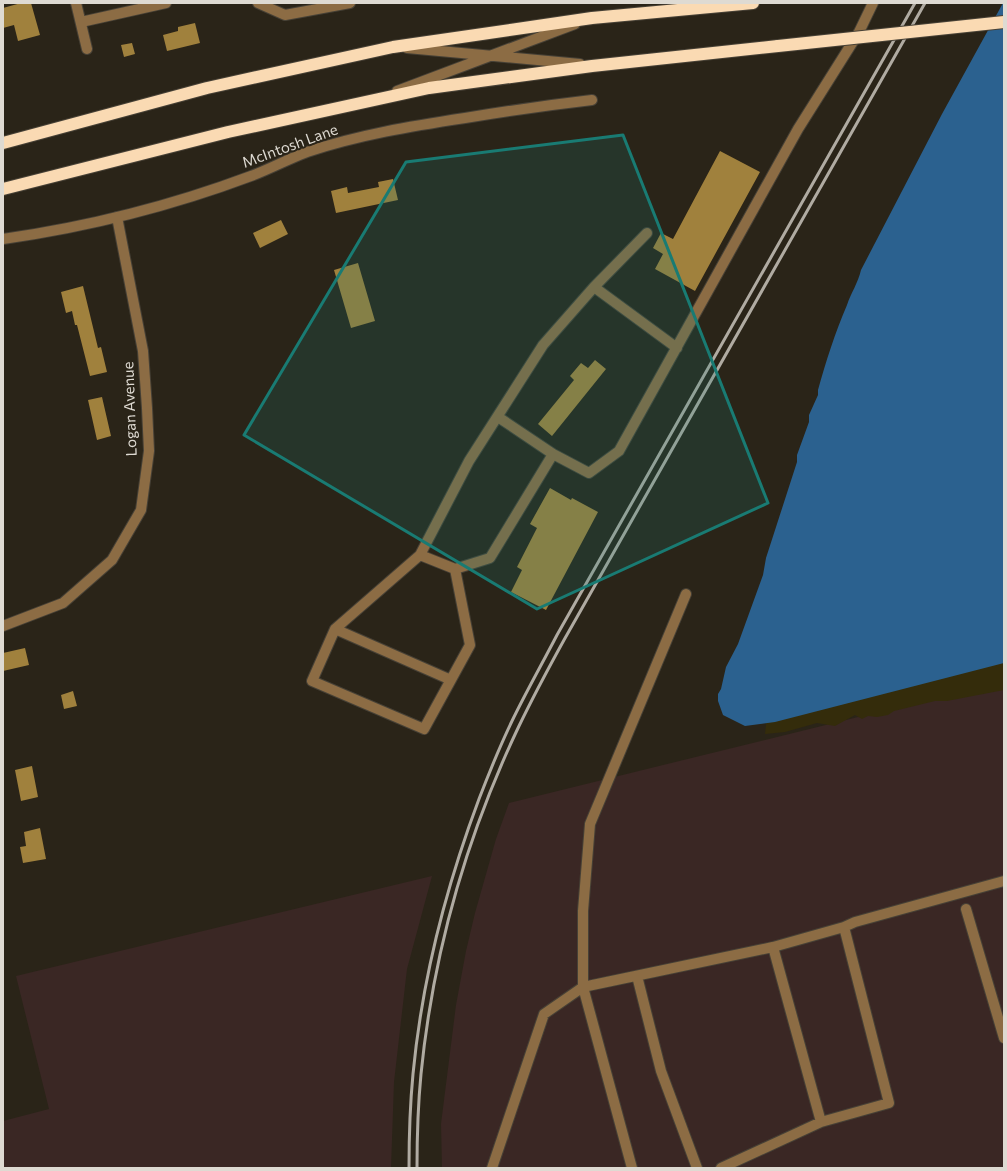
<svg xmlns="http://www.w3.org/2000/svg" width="1007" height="1171" font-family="Commissioner,sans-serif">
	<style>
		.industrial { fill: #3a2724 }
		.sand { fill: #342c0b }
		.water { fill: #2b618f }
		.building { fill: #a0813d }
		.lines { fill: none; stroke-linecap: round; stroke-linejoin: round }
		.minor-casing { stroke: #474136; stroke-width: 12 }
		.highway-casing { stroke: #474136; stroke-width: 14 }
		.minor { stroke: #8c6c44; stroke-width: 10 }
		.highway { stroke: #fadab3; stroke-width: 12 }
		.rail { stroke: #b0aba2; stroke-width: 3 }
		.highway-bridge-casing { stroke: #474136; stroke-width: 14; stroke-linecap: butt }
		.highway-bridge { stroke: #fadab3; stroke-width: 12 }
		.marked { fill: #197b73; fill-opacity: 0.2; stroke: #197b73; stroke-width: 3; stroke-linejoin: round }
		.labels { text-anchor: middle; stroke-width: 4; stroke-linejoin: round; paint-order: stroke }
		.street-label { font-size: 15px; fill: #dedad2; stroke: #2a2418 }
	</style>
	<rect width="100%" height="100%" fill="#2a2418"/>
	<path class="industrial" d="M1004 681V1168H442L441 1124 456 1005 466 951 475 913 496 839 509 803Z
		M432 876 407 969 394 1082 391 1168H3V1121L49 1109 16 976Z"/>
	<path class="sand" d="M1004 650V690L947 701H935L894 711 888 715 877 717 868 716 862 719 855 715 835 726 817 723 785 732 765 734 767 716Z"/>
	<path class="water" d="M1003 3 1004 663 775 722 745 726 723 715 718 701V694L721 689 726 667 738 644 763 575 766 558 797 462V455L809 422V415L818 395V390C826 361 835 333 847 305 851 293 858 283 861 270L942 114Z"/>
	<path class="building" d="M21 3H31L40 35 18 41 14 25 3 28V8Z
		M195 23 200 43 167 51 163 35 178 31V27Z
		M132 43 135 54 124 57 121 45Z
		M720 151 760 172 695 291 655 269 663 254 653 248 661 233 673 239Z
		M393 179 398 200 336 213 331 191 347 187 348 193 379 187 378 182Z
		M281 220 288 234 260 248 253 233Z
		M358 263 375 321 351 328 334 270Z
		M83 286 98 348 101 347 107 372 90 376 77 325H75L72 311 66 313 61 292Z
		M595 360 606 369 552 436 538 424 574 380 570 376 581 363 588 368Z
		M102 397 111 436 97 440 88 400Z
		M550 488 571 500 572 498 598 512 546 610 511 592 522 570 517 567 537 528 530 524Z
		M25 648 29 665 3 671V653Z
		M73 691 77 706 64 709 61 695Z
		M32 766 38 797 21 801 15 770Z
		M40 828 46 859 23 863 20 847 26 846 24 832Z"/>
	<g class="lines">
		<defs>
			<path id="minor" d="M76 3 87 49
				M258 3 285 15 350 3
				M81 22 166 3
				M407 48 580 64
				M397 91 575 24
				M647 233 594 287 543 345 469 461 420 555 455 569 490 558 553 454 589 473 619 451 798 129 859 32 873 3
				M3 239C87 227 171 206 251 176 270 169 288 159 307 152 358 135 412 126 465 118 507 111 549 105 592 100
				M594 287 677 348
				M498 417 553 454
				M3 626 63 603 112 560 141 510 149 451 147 408 143 351 117 217
				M335 629 420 555
				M451 680 335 629 312 681 424 729 470 645 455 569
				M966 909 1004 1038
				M844 927 855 922 1004 881
				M773 947 821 1122
				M637 976 661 1071 697 1168
				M492 1168 544 1014 583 987 773 947 844 927 889 1103 821 1122 721 1168
				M632 1168 583 987V911L590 824 686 594"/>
			<path id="highway" d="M3 143 207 88 393 47 592 18 753 3
				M3 189 228 132 429 88 592 66 778 46"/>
		</defs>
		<use href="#minor" class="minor-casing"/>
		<use href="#highway" class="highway-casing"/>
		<use href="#minor" class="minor"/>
		<use href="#highway" class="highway"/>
		<path class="rail" d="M409 1168C409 1137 410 1105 413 1074 422 980 446 887 479 799 489 773 500 746 512 721 526 692 542 664 557 635L915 3
			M417 1168C417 1137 418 1105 421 1074 433 954 467 835 519 726 533 697 548 669 564 640L925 3"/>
		<defs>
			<path id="highway-bridge" d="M778 46 1004 22"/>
		</defs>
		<use href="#highway-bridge" class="highway-bridge-casing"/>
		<use href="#highway-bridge" class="highway-bridge"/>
	</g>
	<path class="marked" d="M623 135 768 503 537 609 244 435 406 162Z"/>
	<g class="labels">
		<g class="street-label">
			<text transform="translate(290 146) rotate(-20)" y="5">McIntosh Lane</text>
			<text transform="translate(130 409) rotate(-92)" y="5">Logan Avenue</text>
		</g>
	</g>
	<rect width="1007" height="1171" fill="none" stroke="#dedad2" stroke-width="8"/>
</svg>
